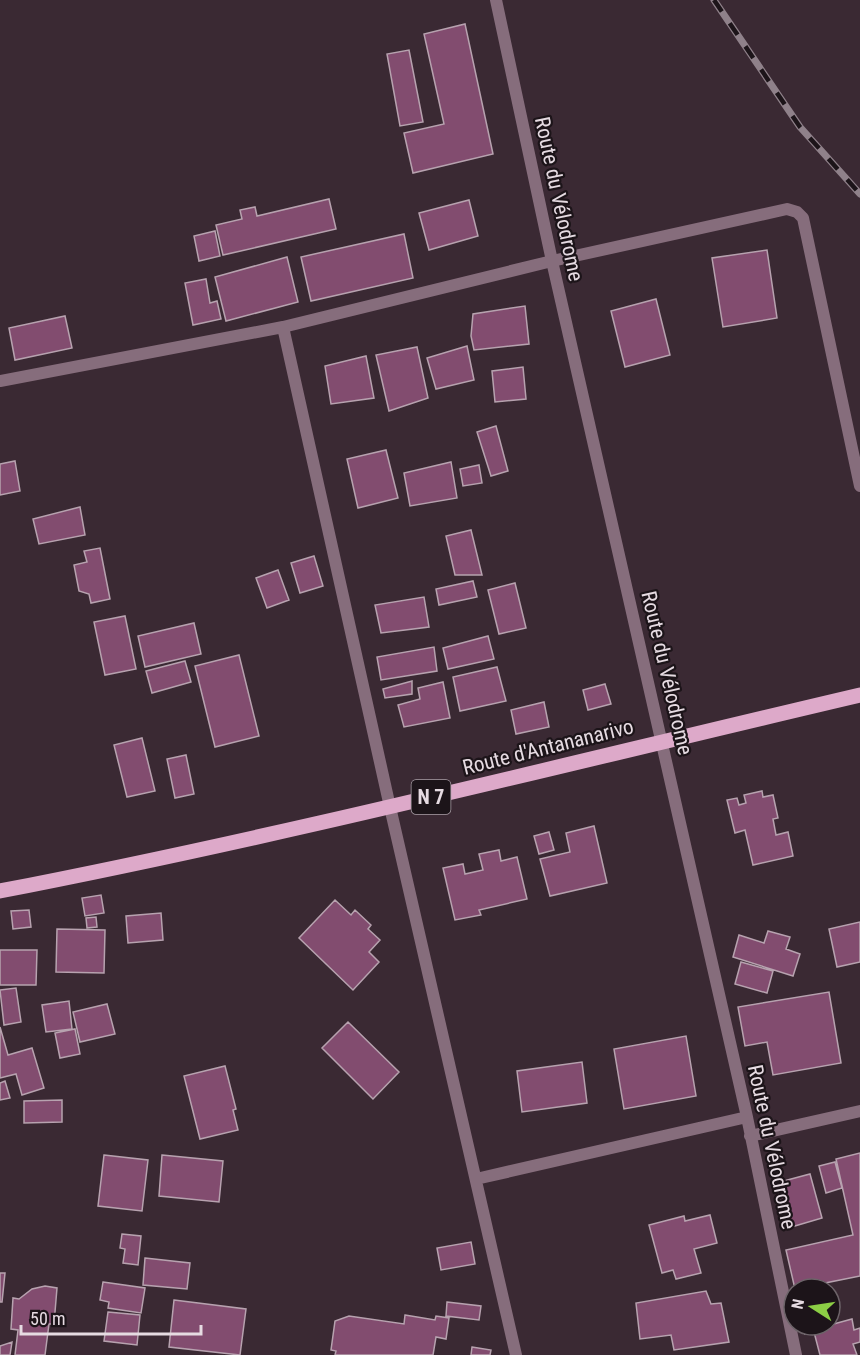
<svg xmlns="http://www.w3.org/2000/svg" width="860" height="1355" font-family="'Roboto Condensed',sans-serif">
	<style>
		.building { fill: #824c6f; stroke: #b7a2af; stroke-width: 1.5 }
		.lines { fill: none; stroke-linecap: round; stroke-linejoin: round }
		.street { stroke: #866d7c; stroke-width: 12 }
		.primary { stroke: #dda9c9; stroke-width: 15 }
		.rail-casing { stroke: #8f818a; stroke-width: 7 }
		.rail { stroke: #1c1419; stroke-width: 4.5; stroke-dasharray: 14; stroke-linecap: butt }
		.labels { text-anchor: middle; stroke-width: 4.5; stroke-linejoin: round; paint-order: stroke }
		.shield { fill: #1c1419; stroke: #a99fa6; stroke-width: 1.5 }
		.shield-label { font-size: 20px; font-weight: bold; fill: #e6dbe2 }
		.street-label { font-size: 21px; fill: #e6dbe2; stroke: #1c1419 }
	</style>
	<rect width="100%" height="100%" fill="#3a2933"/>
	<path class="building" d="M465 24 493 154 413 173 404 133 444 124 424 34Z
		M409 50 423 122 400 126 387 54Z
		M329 199 336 229 223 255 216 225 242 219 240 210 255 207 257 216Z
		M469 200 478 236 429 250 419 213Z
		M215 231 220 256 199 261 194 236Z
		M404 234 413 278 311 301 301 257Z
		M767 250 777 318 723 327 712 258Z
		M287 257 298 302 226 321 215 277Z
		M206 279 210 303 217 301 221 319 193 325 185 283Z
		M656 299 670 355 625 367 611 311Z
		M525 306 529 344 474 350 471 336 473 314Z
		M65 316 72 348 15 360 9 328Z
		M467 346 474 380 436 389 427 358Z
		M417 347 428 398 389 411 376 355Z
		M366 356 374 398 331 404 325 366Z
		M523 367 526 399 495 402 492 371Z
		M496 426 508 471 491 476 477 432Z
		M386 450 398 498 358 508 347 459Z
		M15 461 20 491 0 495V464Z
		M451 462 457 498 410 506 404 473Z
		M479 465 482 483 463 486 460 469Z
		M80 507 85 535 39 544 33 519Z
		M471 530 482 575H455L446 536Z
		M100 548 110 599 91 603 89 594 79 591 74 565 87 562 84 551Z
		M314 556 323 586 300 593 291 563Z
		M278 570 289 600 267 608 256 578Z
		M473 581 477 597 439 605 436 589Z
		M515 583 526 628 499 634 488 590Z
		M424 597 429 627 381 633 375 605Z
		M125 616 136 669 105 675 94 622Z
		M194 623 201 654 145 667 138 636Z
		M488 636 494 659 448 669 443 648Z
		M434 647 437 671 381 680 377 657Z
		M239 655 259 736 215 747 195 666Z
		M185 661 191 682 152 693 146 671Z
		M497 667 506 701 460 711 453 677Z
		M412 681V694L385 698 383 689Z
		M443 682 450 718 404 727 398 705 420 699 418 688Z
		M605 684 611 704 588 710 583 690Z
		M544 702 549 727 516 734 511 710Z
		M142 738 155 791 127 797 114 745Z
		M186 755 194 794 175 798 167 759Z
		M762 791 763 797 773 795 778 818 773 819 776 835 788 832 793 856 753 865 745 830 735 833 727 800 737 798 739 805 746 803 744 795Z
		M594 826 607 883 550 896 540 859 570 852 566 833Z
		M549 832 554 850 539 854 534 836Z
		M499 850 501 861 517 857 527 899 479 910 481 915 455 920 443 868 463 864 465 874 483 870 479 854Z
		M101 895 104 913 85 916 82 898Z
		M335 900 351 915 355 910 371 925 368 929 380 940 369 952 379 962 353 990 299 938Z
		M29 910 31 927 13 929 11 911Z
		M161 913 163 940 128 943 126 916Z
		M96 917 97 927 87 928 86 918Z
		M860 922V962L837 967 829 929Z
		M57 929 105 930 104 973 56 972Z
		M768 931 790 937 786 949 800 954 793 976 733 957 739 935 764 943Z
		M0 950H37L36 985H0Z
		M741 962 773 971 767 993 735 984Z
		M16 988 21 1022 4 1025 0 990Z
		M829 992 841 1063 773 1075 767 1042 745 1046 738 1007Z
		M69 1001 72 1029 46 1032 42 1005Z
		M107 1004 115 1034 80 1042 73 1012Z
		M348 1022 399 1072 373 1099 322 1048Z
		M0 1027 8 1055 32 1048 44 1088 22 1095 16 1074 0 1078Z
		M75 1029 80 1054 60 1058 55 1033Z
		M686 1036 696 1096 624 1109 614 1049Z
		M582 1062 587 1103 522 1112 517 1071Z
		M225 1066 236 1109 233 1110 238 1130 200 1139 184 1076Z
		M5 1081 10 1098 0 1100V1083Z
		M62 1100V1122L24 1123V1101Z
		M860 1153V1276L795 1289 786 1250 853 1235 836 1159Z
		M104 1155 148 1160 142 1211 98 1206Z
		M162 1155 223 1161 219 1202 159 1196Z
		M835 1162 842 1188 826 1193 819 1166Z
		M810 1174 822 1218 788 1228 776 1183Z
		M710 1215 717 1243 694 1249 701 1273 676 1279 673 1270 662 1273 649 1225 684 1216 685 1221Z
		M122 1234 141 1236 138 1265 123 1263 125 1249 120 1248Z
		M471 1242 475 1264 441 1270 437 1248Z
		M145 1258 190 1263 187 1289 143 1285Z
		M0 1273H5L2 1302H0Z
		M103 1282 145 1288 141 1313 108 1308 109 1302 100 1300Z
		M45 1286 57 1288 54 1324H49L45 1355H15L18 1330 11 1329 13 1298 19 1299 32 1289Z
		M706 1291 711 1304 721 1303 729 1342 674 1350 671 1335 640 1339 636 1303Z
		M174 1300 246 1309 240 1355 169 1347Z
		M447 1302 481 1306 479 1320 446 1316Z
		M108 1312 140 1315 137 1345 104 1341Z
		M405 1315 435 1320 436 1316 449 1318 446 1339 436 1337 433 1355H335L336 1351 331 1350 335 1321 349 1316 404 1324Z
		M852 1319 854 1330 860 1328V1342L853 1344 857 1355H820L814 1332 805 1334 803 1325H830Z
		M12 1342 10 1355H0V1346Z
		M472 1347 491 1350 490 1355H471Z"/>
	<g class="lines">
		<path class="street" d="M496 0 552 261 747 1117 796 1355
			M283 327 390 807 516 1355
			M0 381 283 327 552 261 787 209 797 212 803 218 860 486
			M750 1136 860 1111
			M476 1179 747 1117"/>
		<path class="primary" d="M0 891C289 835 574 762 860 695"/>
		<defs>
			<path id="rail" d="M714 0 800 127 860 194"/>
		</defs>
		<use href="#rail" class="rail-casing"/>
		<use href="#rail" class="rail"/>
	</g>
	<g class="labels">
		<rect class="shield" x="411.5" y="780" width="39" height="34" rx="4.5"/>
		<g class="shield-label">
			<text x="431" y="804">N 7</text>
		</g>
		<g class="street-label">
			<text transform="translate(559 199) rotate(78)" y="7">Route du Vélodrome</text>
			<text transform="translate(667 673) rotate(77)" y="7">Route du Vélodrome</text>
			<text transform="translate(548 747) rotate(-14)" y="7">Route d'Antananarivo</text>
			<text transform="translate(772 1147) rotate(78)" y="7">Route du Vélodrome</text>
		</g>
	</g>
	<g transform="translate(812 1307) rotate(282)"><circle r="28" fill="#1c1419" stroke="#6d6469" stroke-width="1.5"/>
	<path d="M0-4.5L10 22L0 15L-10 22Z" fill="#8cce45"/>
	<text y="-9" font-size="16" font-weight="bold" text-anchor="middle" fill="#e6dbe2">N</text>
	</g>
	<path d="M21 1325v9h180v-9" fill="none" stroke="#e6dbe2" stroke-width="3"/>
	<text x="30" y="1325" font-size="18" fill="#e6dbe2" stroke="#1c1419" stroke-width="4.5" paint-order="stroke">50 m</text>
</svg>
